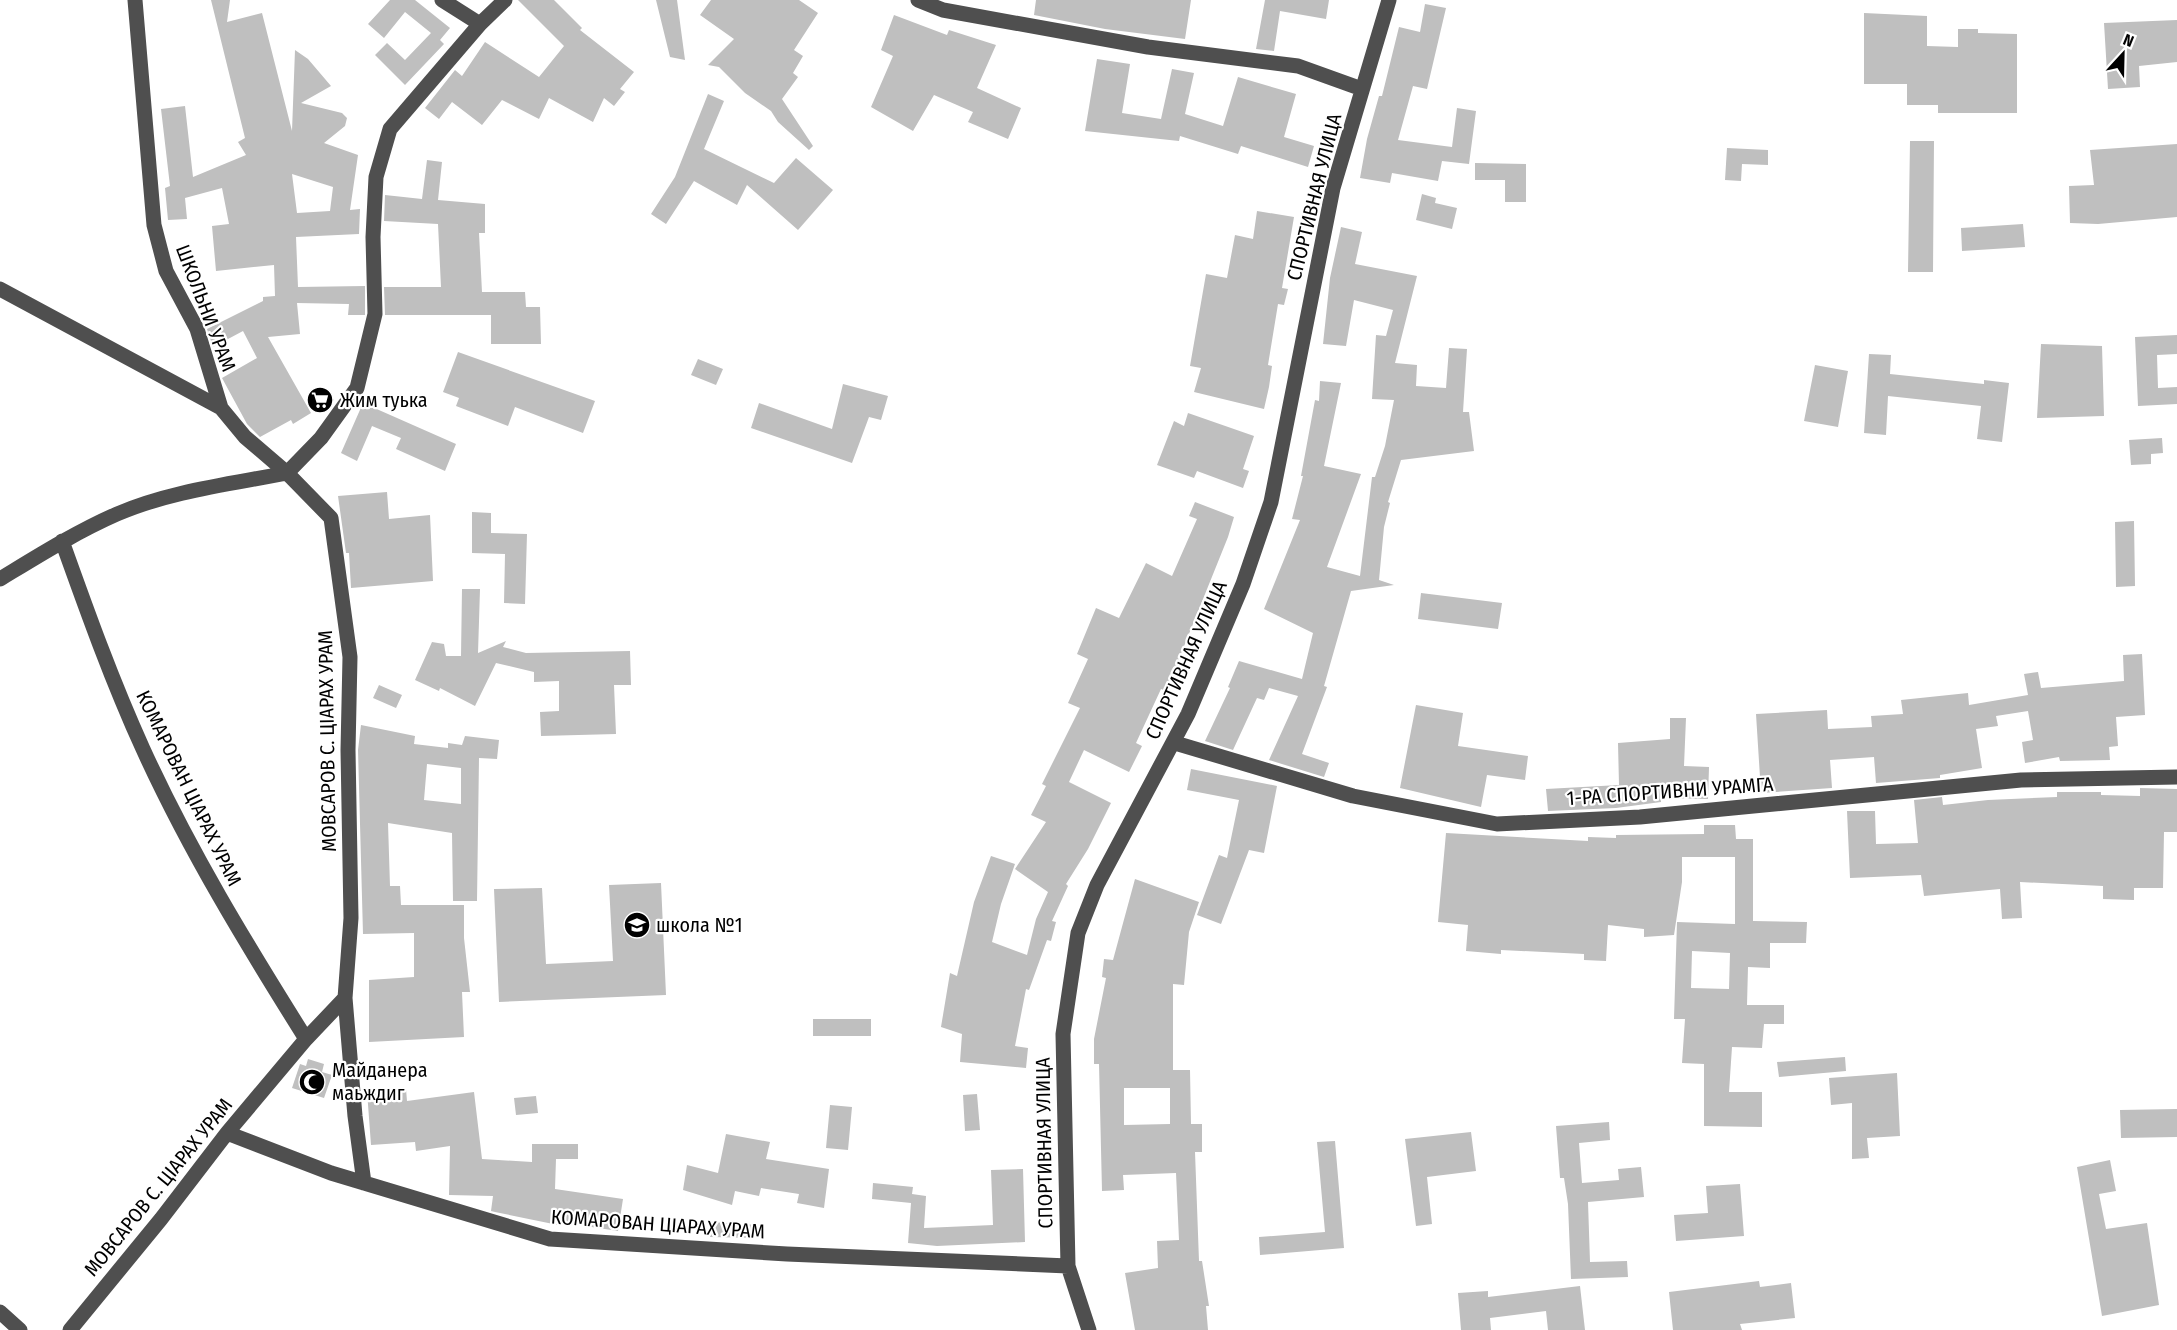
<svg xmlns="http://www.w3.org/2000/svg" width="2177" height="1330" font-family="'Fira Sans Condensed',sans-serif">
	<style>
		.building { fill: #bfbfbf; fill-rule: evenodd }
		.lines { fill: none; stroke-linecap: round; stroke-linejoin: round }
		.minor { stroke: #4f4f4f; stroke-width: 15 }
		.labels { text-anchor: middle; stroke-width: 4.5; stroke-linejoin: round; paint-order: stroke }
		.street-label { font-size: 20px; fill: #000; stroke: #fff }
		.poi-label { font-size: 20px; fill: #000; stroke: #fff; text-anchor: start }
	</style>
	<rect width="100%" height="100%" fill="#fff"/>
	<path class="building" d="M211 0H230L227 22 262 13 292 131 295 50 308 59 331 86 301 103 342 113 347 118 345 126 324 143 358 155 350 210 360 209 359 234 296 237 298 287 365 286V315H348L349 304 297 303 300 334 268 337 311 413 293 424 291 420 260 437 247 424 222 378 257 358 243 331 213 347 207 329 263 301V297L275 296 274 265 216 271 212 226 229 224 222 188 185 198 187 219 168 220 165 188 170 186 161 109 185 106 193 177 246 155 238 142 245 138ZM292 174 333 187 330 211 297 213Z
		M390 0H415L450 28 440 40 444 44 405 85 375 55 387 43 405 60 431 33 405 12 384 38 368 24Z
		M518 0H554L582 28 580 30 634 72 620 89 625 92 614 106 604 98 593 122 549 98 539 119 502 100 482 125 452 102 439 119 425 108 455 70 462 76 485 42 539 77 564 46Z
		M656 0H677L685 60 670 57Z
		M711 0H799L818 13 794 50 803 56 793 73 798 77 782 99 813 146 809 150 778 122 771 111 745 93 719 67 708 65 734 39 700 15Z
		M1036 0H1191L1185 39 1105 29 1034 15Z
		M1265 0H1329L1326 19 1280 11 1274 51 1256 49Z
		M1425 4 1446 8 1427 89 1413 86 1398 140 1452 147 1457 108 1476 111 1469 164 1442 161 1438 181 1392 173 1390 183 1360 178 1367 139 1379 96H1382L1399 27 1420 32Z
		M1864 13 1927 16V46L1958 47V29H1978V33L2017 34V113H1938V105H1907V84H1864Z
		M894 15 947 35 949 30 996 45 977 88 1021 108 1008 139 968 122 973 112 934 95 913 131 871 107 893 56 881 50Z
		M2177 20V62L2139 66 2140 87 2108 89 2104 23Z
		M1097 59 1130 64 1122 113 1161 119 1172 69 1194 73 1185 114 1223 126 1238 77 1296 94 1284 137 1314 146 1308 167 1241 146 1238 154 1180 136 1179 141 1085 131Z
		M708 94 724 101 704 149 774 183 796 158 833 190 798 230 747 185 737 205 694 181 666 224 651 214 675 177Z
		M1910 141H1934L1933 272H1908Z
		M2177 144V217L2098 224 2070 223 2069 186 2094 185 2090 150Z
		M1727 148 1768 150V165L1742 164 1741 181 1725 180Z
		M427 160 442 162 438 200 485 204V233H479L482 292H525L526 307H540L541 344H491V315H385L384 287H441L438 224 384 221 385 195 422 199Z
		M1475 163 1526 164V202H1505V180H1475Z
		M1422 194 1436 198 1435 203 1457 208 1452 229 1416 220Z
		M1257 211 1294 217 1282 288 1288 289 1284 305 1278 304 1268 365 1272 366 1269 387 1264 409 1194 392 1201 368 1190 366 1206 274 1227 278 1235 235 1253 239Z
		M2023 224 2025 247 1962 251 1961 228Z
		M1341 227 1362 232 1355 264 1417 276 1395 363 1417 365 1416 386 1446 388 1449 348 1467 349 1463 412H1469L1474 451 1401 460 1388 502 1390 503 1384 527 1379 580 1394 585 1351 591 1324 686 1327 687 1302 754 1329 763 1324 777 1269 760 1298 696 1269 688 1264 700 1257 698 1233 750 1205 741 1230 688 1228 687 1239 661 1302 679 1313 633 1264 609 1300 520 1292 519 1303 476H1301L1315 400 1319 401 1320 381 1341 383 1324 466 1361 474 1327 567 1360 576 1372 477H1375L1385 446 1394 400 1372 399 1376 335 1386 336 1393 310 1354 300 1346 346 1323 344 1330 278Z
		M2177 335V354L2157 355 2158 388 2177 387V404L2138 406 2135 337Z
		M2041 344 2102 346 2104 416 2037 418Z
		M458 352 595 401 583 433 515 407 508 426 456 406 459 398 443 392Z
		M1869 354 1891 355 1890 374 1984 384V380L2009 383 2002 442 1977 439 1981 406 1888 396 1886 435 1864 433Z
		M698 359 723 369 716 385 691 375Z
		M1815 365 1848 371 1838 427 1804 421Z
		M843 384 888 396 881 420 869 417 852 463 751 428 759 403 832 429Z
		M325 388 334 400 315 412 307 400Z
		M363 403 456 444 445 471 396 449 401 438 372 426 357 461 341 453Z
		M1188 413 1254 436 1243 469 1249 471 1243 488 1197 471 1194 478 1157 465 1174 421 1184 426Z
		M2162 438 2163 453 2151 454V464L2131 465 2129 440Z
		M387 492 389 519 430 515 433 581 351 588 349 553H346L338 496Z
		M1195 502 1234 517 1228 537 1166 691 1161 689 1136 743 1142 746 1129 772 1084 750 1069 782 1111 803 1088 849 1066 884 1068 886 1052 921 1056 922 1051 941 1047 940 1029 990 1026 989 1015 1046 1028 1048 1026 1068 960 1062 962 1034 941 1027 950 973 957 976 974 902 991 856 1015 864 1001 904 992 942 1027 955 1036 919 1048 892 1015 869 1046 822 1031 815 1046 786 1042 784 1080 708 1068 703 1088 659 1077 654 1096 608 1119 618 1146 563 1172 576 1197 519 1189 516Z
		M472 512 491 513V533L527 534 525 604 504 603 505 554 472 553Z
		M2134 521 2135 586 2116 587 2115 522Z
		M462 589H480L478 653 506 641 503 647 526 653 630 651 631 685H614L616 734 541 736 540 712 559 711V681L534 682V672L496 663 475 706 440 688 439 691 415 680 432 642 444 644 446 656H461Z
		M1421 593 1502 603 1498 629 1418 619Z
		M2142 654 2145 715 2116 717 2118 746 2109 747 2110 760 2060 761 2059 757 2025 763 2022 742 2033 740 2028 711 1996 716 1998 726 1976 729 1982 768 1940 775V778L1876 783 1874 757 1830 760 1832 788 1761 793 1756 714 1827 710 1828 729 1872 727 1871 716 1903 714 1901 700 1968 693 1969 705 2028 695 2024 674 2038 672 2041 688 2124 681 2123 655Z
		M379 685 402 695 396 708 373 698Z
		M1416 705 1463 713 1458 746 1528 756 1525 780 1487 775 1481 807 1400 788Z
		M1670 718H1686L1684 766 1709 767 1708 799 1661 798V802L1616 808 1548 811 1546 789 1619 785 1618 743 1670 739Z
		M361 725 415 736 414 744 448 748V743L462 745 465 736 499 740 497 759 479 758 477 901H453L452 833 388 823 390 886H400L401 905H464V938L470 992H462L464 1037 369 1042V980L414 977V933L363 934 358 750ZM427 764 461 768V804L424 800Z
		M1191 769 1277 786 1264 853 1249 850 1221 924 1197 915 1219 855 1227 858 1239 800 1187 790Z
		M2140 788 2177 789V832H2164L2163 888H2134V900L2103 899V886L2020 882 2022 918 2002 919 2000 889 1924 896 1921 875 1850 878 1847 811H1875L1876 844 1918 843 1914 800 1942 797 1943 805 1988 800 2057 797V792H2101V795L2140 796Z
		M1704 825H1735L1736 839H1753V921L1807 922 1806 943H1770V968L1748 967 1747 1005H1784V1024H1764L1762 1048 1732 1047 1729 1092H1762V1127L1704 1126V1064L1682 1063 1685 1019H1674L1677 922 1735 924V857H1682V882L1674 935 1644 937V929L1608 925 1606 961 1584 960V954L1501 950V954L1466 951 1468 925 1438 922 1446 833 1588 841V837L1616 838V835L1704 834ZM1692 951 1730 953 1729 989 1691 988Z
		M1135 879 1199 902 1189 932 1184 985 1173 984V1070H1190L1191 1124H1202V1152H1195L1199 1261H1202L1209 1306H1206L1208 1330H1135L1125 1273 1158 1268 1157 1241 1179 1240 1176 1173 1123 1175 1124 1190 1102 1191 1099 1064H1094V1039L1106 978 1102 977 1104 959 1113 960ZM1124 1088H1170V1124L1124 1125Z
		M661 883 666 995 499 1002 494 889 542 888 546 964 613 961 609 885Z
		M813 1019H871V1036H813Z
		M1845 1057 1846 1071 1779 1077 1777 1062Z
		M308 1059 324 1064 322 1072 332 1075 324 1098 292 1088 300 1064 306 1066Z
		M1897 1073 1900 1136 1867 1138 1869 1158 1852 1159V1103L1831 1105 1829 1078Z
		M406 1089 407 1101 474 1092 482 1159 532 1162V1144H578V1159H556L555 1189 623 1199 618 1231 559 1222 558 1225 495 1212 491 1211 493 1196 449 1195 450 1146 416 1151 415 1142 371 1145 367 1091Z
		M977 1094 980 1130 965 1131 963 1095Z
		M536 1096 538 1113 516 1115 514 1098Z
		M830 1105 852 1107 848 1150 826 1148Z
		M2177 1109V1137L2121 1138 2120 1110Z
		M1609 1122 1610 1140 1579 1143 1582 1183 1619 1180 1618 1169 1641 1167 1644 1197 1588 1202 1590 1262 1627 1261 1628 1277 1571 1279 1568 1204 1564 1178H1560L1556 1126Z
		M1471 1132 1476 1171 1427 1177 1432 1224 1416 1226 1405 1139Z
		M726 1134 770 1142 766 1159 829 1169 824 1208 797 1203 799 1194 761 1188 759 1196 735 1191 732 1205 683 1190 687 1165 718 1173Z
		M1335 1141 1344 1248 1260 1255 1259 1237 1325 1232 1317 1142Z
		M2110 1160 2116 1191 2099 1194 2106 1229 2147 1223 2159 1305 2102 1316 2077 1167Z
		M1023 1169 1025 1242 937 1246 908 1243 911 1203 872 1199 873 1183 913 1187 912 1194 926 1196 924 1228 993 1225 991 1170Z
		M1740 1184 1744 1236 1676 1241 1674 1215 1708 1213 1706 1186Z
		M713 1222 757 1225V1238L710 1237Z
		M1759 1281 1760 1287 1791 1283 1795 1318 1740 1324 1742 1330H1673L1669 1292Z
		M1580 1286 1585 1330H1548L1546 1311 1490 1318 1491 1330H1461L1458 1293 1488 1291V1297Z"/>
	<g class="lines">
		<path class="minor" d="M442 0 480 24
			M918 0 943 10 1148 47 1298 66 1362 89
			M0 289 221 408
			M287 473 321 438 357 388 375 314 373 237 376 177 390 129 480 24 505 0
			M62 541C87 611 112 681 143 749 189 850 247 945 306 1039
			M0 579C38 556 76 532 117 514 170 491 231 484 287 473
			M1175 743 1353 796 1497 824 1640 817 2021 780 2177 777
			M345 998 355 1116 364 1183
			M227 1133 331 1173 550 1239 787 1254 1068 1266
			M0 1312 20 1330
			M70 1330 161 1219 227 1133 306 1039 345 998 351 918 348 750 350 657 331 518 287 473 245 437 221 408 197 329 166 271 154 225 135 0
			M1089 1330 1068 1266 1063 1034 1078 933 1097 885 1188 714 1243 584 1271 502 1333 188 1389 0"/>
	</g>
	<defs>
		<symbol id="supermarket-disc" viewBox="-11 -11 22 22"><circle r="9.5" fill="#000" stroke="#fff"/><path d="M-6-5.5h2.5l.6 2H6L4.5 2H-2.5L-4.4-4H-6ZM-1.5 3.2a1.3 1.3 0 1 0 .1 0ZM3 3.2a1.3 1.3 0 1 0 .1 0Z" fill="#fff"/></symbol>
		<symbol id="school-disc" viewBox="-11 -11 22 22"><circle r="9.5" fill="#000" stroke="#fff"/><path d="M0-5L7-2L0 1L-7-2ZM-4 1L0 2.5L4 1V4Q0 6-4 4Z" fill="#fff"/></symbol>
		<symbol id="mosque-disc" viewBox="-11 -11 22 22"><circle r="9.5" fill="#000" stroke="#fff"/><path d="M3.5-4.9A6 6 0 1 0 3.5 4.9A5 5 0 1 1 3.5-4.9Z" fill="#fff"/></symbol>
	</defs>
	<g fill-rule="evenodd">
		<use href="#supermarket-disc" x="305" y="385" width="30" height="30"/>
		<use href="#school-disc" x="622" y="910" width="30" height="30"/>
		<use href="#mosque-disc" x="297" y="1067" width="30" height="30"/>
	</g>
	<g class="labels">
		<g class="street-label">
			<text transform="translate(1314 197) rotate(-76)" y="7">СПОРТИВНАЯ УЛИЦА</text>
			<text transform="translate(206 308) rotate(69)" y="7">ШКОЛЬНИ УРАМ</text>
			<text transform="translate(1186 660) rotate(-66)" y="7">СПОРТИВНАЯ УЛИЦА</text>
			<text transform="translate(327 741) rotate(-91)" y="7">МОВСАРОВ С. ЦIАРАХ УРАМ</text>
			<text transform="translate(189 788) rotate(64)" y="7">КОМАРОВАН ЦIАРАХ УРАМ</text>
			<text transform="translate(1670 791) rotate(-4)" y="7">1-РА СПОРТИВНИ УРАМГА</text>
			<text transform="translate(1044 1143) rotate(-91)" y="7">СПОРТИВНАЯ УЛИЦА</text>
			<text transform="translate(158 1187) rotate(-51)" y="7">МОВСАРОВ С. ЦIАРАХ УРАМ</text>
			<text transform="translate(658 1224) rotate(4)" y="7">КОМАРОВАН ЦIАРАХ УРАМ</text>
		</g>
		<g class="poi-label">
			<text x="340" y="407">Жим туька</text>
			<text x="656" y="932">школа №1</text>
			<text x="332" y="1077">Майданера<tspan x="332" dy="23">маьждиг</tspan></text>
		</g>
	</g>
	<g transform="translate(2123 54) rotate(22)" stroke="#ffffff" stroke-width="4.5" paint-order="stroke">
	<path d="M0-4.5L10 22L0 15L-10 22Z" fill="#000000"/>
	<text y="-9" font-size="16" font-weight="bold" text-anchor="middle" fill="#000000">N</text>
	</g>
</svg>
